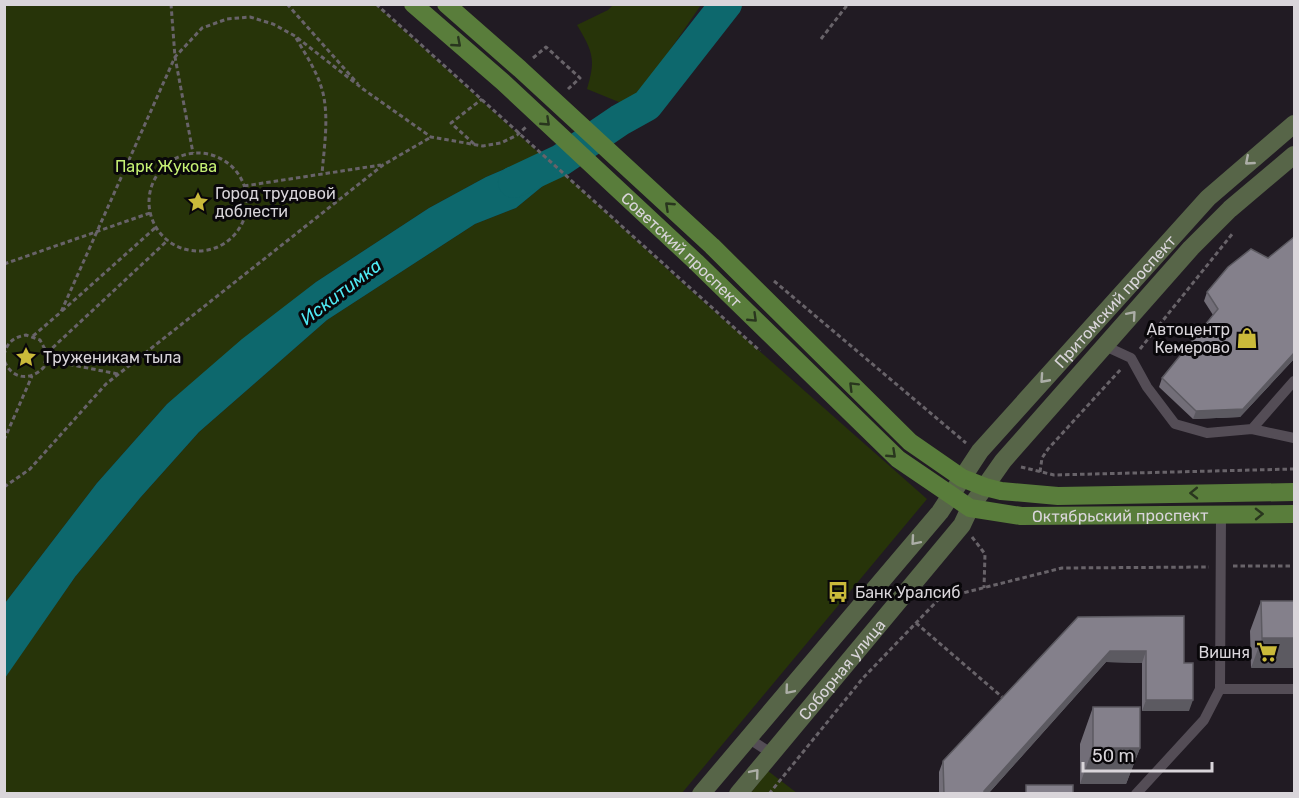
<svg xmlns="http://www.w3.org/2000/svg" width="1299" height="798" font-family="Rubik,sans-serif">
	<style>
		.green { fill: #273409 }
		.water { fill: #0d686d }
		.lines { fill: none; stroke-linecap: round; stroke-linejoin: round }
		.river { stroke: #0d686d; stroke-width: 32 }
		.path { stroke: #686369; stroke-width: 3; stroke-dasharray: 4.5 3; stroke-linecap: butt }
		.lane { stroke: #544d56; stroke-width: 10 }
		.secondary { stroke: #576548; stroke-width: 18 }
		.primary { stroke: #597d3b; stroke-width: 18 }
		.wall { fill: #726e78 }
		.shaded-wall { fill: #5c5a61 }
		.building { fill: #84808b; stroke: #5c5a61; stroke-width: 1.5 }
		.oneway { stroke: #29361e }
		.oneway2 { stroke: #acaea7 }
		.labels { text-anchor: middle; stroke-width: 6; stroke-linejoin: round; paint-order: stroke }
		.park-label { font-size: 16px; fill: #c6f074; stroke: #09070a }
		.poi-label { font-size: 16px; fill: #d9d5da; stroke: #09070a; text-anchor: start }
		.street-label { font-size: 16px; fill: #d9d5da; stroke: #09070a }
		.water-label { font-size: 18px; font-style: italic; fill: #4fe8f2; stroke: #09070a }
	</style>
	<rect width="100%" height="100%" fill="#211b23"/>
	<path class="green" d="M5 5H376L540 154 486 177 429 208 316 282 167 404 97 483 5 603Z
		M613 5H701L631 107 587 89C596 59 593 52 577 25L608 10Z
		M561 171 677 278 927 499 682 793H5L4 678 75 577 140 498 199 432 327 320 475 224 516 208Z
		M768 771 797 793 750 794Z"/>
	<path class="water" d="M540 154 561 171 516 208 475 224 327 320 199 432 140 498 75 577 5 678V603L97 483 167 404 242 339 316 282 429 208 486 177Z"/>
	<g class="lines">
		<path class="river" d="M514 182 561 160 620 120 647 105 726 4"/>
		<path class="path" d="M171 4 175 57 193 153
			M287 4 358 84
			M376 4 760 351
			M296 38C306 55 318 73 323 93 329 119 324 148 322 174
			M821 39 848 4
			M533 58 546 47 580 78 568 89
			M474 144 451 123 482 99
			M149 202a49 49 0 1 1 98 0a49 49 0 1 1-98 0Z
			M244 186 381 165
			M4 264 150 213
			M774 281 966 443
			M62 311 156 227
			M33 336 61 312 175 57 202 28 227 19 250 17 273 24 295 36 363 89 431 137 483 146 501 143 517 135 527 126
			M1140 349 1233 233
			M47 353 168 240
			M4 355C7 342 14 337 26 335L40 340 47 353 44 367C30 382 11 379 4 360
			M47 360 118 374
			M4 440 32 376
			M1021 467 1054 475 1294 469
			M1040 472 1042 458 1048 449 1121 369
			M4 487 30 469 106 384 383 165 431 137
			M972 537 985 554 984 588
			M1233 566H1294
			M916 623 1002 697
			M769 794 863 678 939 599 1062 568 1209 567"/>
		<path class="lane" d="M1105 346 1131 358 1147 387 1175 424 1207 433 1252 429 1294 381
			M1252 429 1294 438
			M1220 689H1294
			M748 738 771 753
			M1136 794 1204 720 1220 689 1221 515"/>
		<g class="secondary">
			<path id="s1" d="M701 794 940 512 980 451 1208 198 1294 124"/>
			<path id="s2" d="M738 794 962 525 970 508 1003 461 1191 248 1230 209 1294 155"/>
		</g>
		<g class="primary">
			<path id="s3" d="M413 4 503 82 696 262 898 459 970 508 1021 516 1294 514"/>
			<path d="M446 4 520 69 712 246 910 442 962 478 985 487 1001 491 1058 496 1294 492"/>
		</g>
	</g>
	<path class="wall" d="M1294 237V359L1240 417 1193 419 1159 387 1162 378 1213 315 1204 301 1207 292 1268 258Z
		M1261 601H1294L1251 668 1250 631Z
		M1078 617 1184 663 1189 711H1142V663L1106 662 988 794H939V772L943 761Z
		M1093 707 1140 748 1126 784H1080V744Z"/>
	<path class="shaded-wall" d="M1294 353V359L1240 417 1193 419 1196 411Z
		M1262 638H1294V668H1251Z
		M1110 651H1146L1142 663 1106 662 988 794H983L984 791Z
		M1146 700H1193L1189 711H1142Z
		M1093 748H1140L1126 784H1080Z"/>
	<path class="building" d="M1294 237V353L1243 409 1196 411 1162 378 1218 309 1207 292 1228 267 1251 249 1268 258Z
		M1261 601H1294V638H1262Z
		M1184 616V663H1193V700H1146V651H1110L984 791V794H944L943 761 1078 617Z
		M1093 707H1140V748H1093Z
		M1026 785H1073V794H1026Z"/>
	<defs><path id="oneway-chevron" d="M-2-3.5L2.5 0L-2 3.5" fill="none" stroke-width="1.6" stroke-linecap="round" stroke-linejoin="round" transform="scale(1.5)"/></defs>
	<g class="oneway">
		<use href="#oneway-chevron" transform="translate(457 43) rotate(41)"/>
		<use href="#oneway-chevron" transform="translate(546 122) rotate(43)"/>
		<use href="#oneway-chevron" transform="translate(669 206) rotate(-137)"/>
		<use href="#oneway-chevron" transform="translate(753 318) rotate(44)"/>
		<use href="#oneway-chevron" transform="translate(853 386) rotate(-135)"/>
		<use href="#oneway-chevron" transform="translate(892 454) rotate(43)"/>
		<use href="#oneway-chevron" transform="translate(1194 493) rotate(179)"/>
		<use href="#oneway-chevron" transform="translate(1259 514) rotate(-1)"/>
	</g>
	<g class="oneway2">
		<use href="#oneway-chevron" transform="translate(1249 161) rotate(139)"/>
		<use href="#oneway-chevron" transform="translate(1132 315) rotate(-49)"/>
		<use href="#oneway-chevron" transform="translate(1044 379) rotate(132)"/>
		<use href="#oneway-chevron" transform="translate(915 541) rotate(131)"/>
		<use href="#oneway-chevron" transform="translate(789 690) rotate(130)"/>
		<use href="#oneway-chevron" transform="translate(755 773) rotate(-50)"/>
	</g>
	<defs>
		<symbol id="sight-bare" viewBox="-9 -9 18 18"><path d="M0-6L1.8-2.2L6-1.7L2.9 1.2L3.7 5.4L0 3.3L-3.7 5.4L-2.9 1.2L-6-1.7L-1.8-2.2Z" fill="#caba3a" stroke="#09070a" stroke-width="2.5" paint-order="stroke"/></symbol>
		<symbol id="shop-bare" viewBox="-9 -9 18 18"><path d="M-5-2.5h2.3a2.7 3.5 0 0 1 5.4 0H5L5.5 6h-11ZM-1.5-2.5h3a1.5 2.3 0 0 0-3 0Z" fill="#caba3a" stroke="#09070a" stroke-width="2.5" paint-order="stroke"/></symbol>
		<symbol id="bus-bare" viewBox="-9 -9 18 18"><path d="M-5-6H5V4H4V6H2V4H-2V6H-4V4H-5ZM-3.5-4V0h7V-4ZM-3.5 1.2v1.5H-2V1.2ZM2 1.2v1.5H3.5V1.2Z" fill="#caba3a" stroke="#09070a" stroke-width="2.5" paint-order="stroke"/></symbol>
		<symbol id="supermarket-bare" viewBox="-9 -9 18 18"><path d="M-6-5.5h2.5l.6 2H6L4.5 2H-2.5L-4.4-4H-6ZM-1.5 3.2a1.3 1.3 0 1 0 .1 0ZM3 3.2a1.3 1.3 0 1 0 .1 0Z" fill="#caba3a" stroke="#09070a" stroke-width="2.5" paint-order="stroke"/></symbol>
	</defs>
	<g fill-rule="evenodd">
		<use href="#sight-bare" x="183" y="187" width="30" height="30"/>
		<use href="#shop-bare" x="1232" y="323" width="30" height="30"/>
		<use href="#sight-bare" x="11" y="342" width="30" height="30"/>
		<use href="#bus-bare" x="823" y="577" width="30" height="30"/>
		<use href="#supermarket-bare" x="1252" y="637" width="30" height="30"/>
	</g>
	<g class="labels">
		<g class="park-label">
			<text x="166" y="172">Парк Жукова</text>
		</g>
		<g class="poi-label">
			<text x="215" y="199">Город трудовой<tspan x="215" dy="18">доблести</tspan></text>
			<text x="1230" y="335" text-anchor="end">Автоцентр<tspan x="1230" dy="18">Кемерово</tspan></text>
			<text x="43" y="363">Труженикам тыла</text>
			<text x="855" y="598">Банк Уралсиб</text>
			<text x="1250" y="658" text-anchor="end">Вишня</text>
		</g>
		<g class="street-label">
			<text dy="6" stroke="none"><textPath href="#s3" startOffset="364">Советский проспект</textPath></text>
			<text dy="6" stroke="none"><textPath href="#s1" startOffset="644">Притомский проспект</textPath></text>
			<text dy="6" stroke="none"><textPath href="#s3" startOffset="903">Октябрьский проспект</textPath></text>
			<text dy="6" stroke="none"><textPath href="#s2" startOffset="162">Соборная улица</textPath></text>
		</g>
		<g class="water-label">
			<text transform="translate(341 292) rotate(-37)" y="6">Искитимка</text>
		</g>
	</g>
	<rect width="1299" height="798" fill="none" stroke="#d9d5da" stroke-width="12"/>
	<path d="M1083 762v9h129v-9" fill="none" stroke="#d9d5da" stroke-width="3"/>
	<text x="1092" y="762" font-size="18" fill="#d9d5da" stroke="#09070a" stroke-width="4.5" paint-order="stroke">50 m</text>
</svg>
